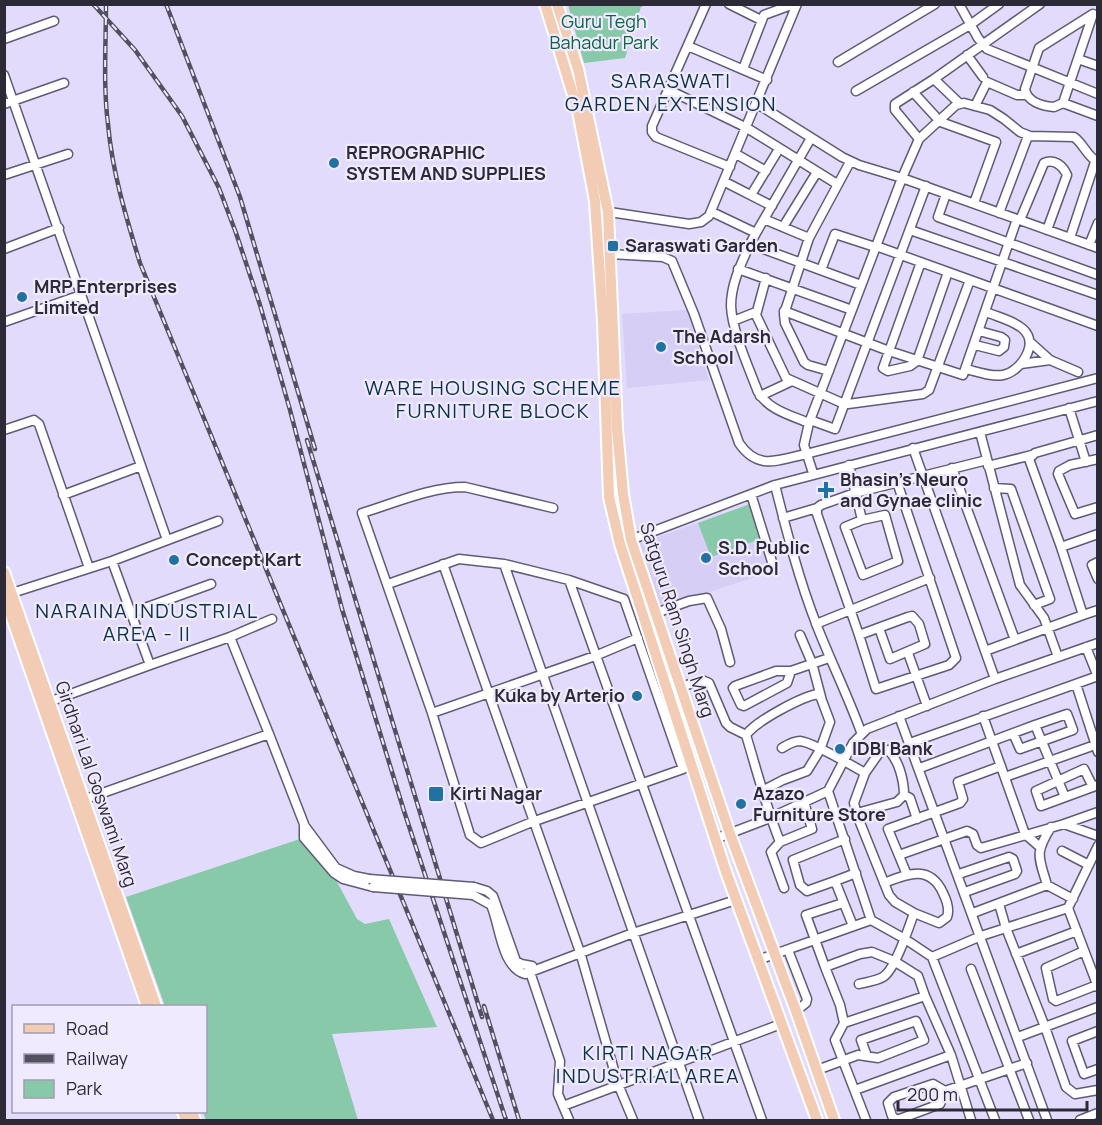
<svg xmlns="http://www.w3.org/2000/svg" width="1102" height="1125" font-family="Manrope,sans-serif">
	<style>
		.built { fill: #d7cef5 }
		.green { fill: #88c9a9 }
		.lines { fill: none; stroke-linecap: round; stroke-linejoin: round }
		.minor-casing { stroke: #615a76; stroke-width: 11 }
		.major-casing { stroke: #fff; stroke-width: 14 }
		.minor { stroke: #fff; stroke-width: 8 }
		.major { stroke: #f2ccb4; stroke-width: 10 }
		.rail-casing { stroke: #535061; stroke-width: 4.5 }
		.rail { stroke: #efeafe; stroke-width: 2; stroke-dasharray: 7; stroke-linecap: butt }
		.minor-bridge-casing { stroke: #615a76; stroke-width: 11; stroke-linecap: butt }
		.minor-bridge { stroke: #fff; stroke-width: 8 }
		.poi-dot { fill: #2172a3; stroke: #efeafe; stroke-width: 2 }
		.labels { text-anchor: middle; stroke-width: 4.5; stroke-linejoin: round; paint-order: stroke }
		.park-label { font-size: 18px; fill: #0c6445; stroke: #efeafe }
		.poi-label { font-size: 18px; font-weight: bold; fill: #2d2a37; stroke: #efeafe; text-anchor: start }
		.street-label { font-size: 18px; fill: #2d2a37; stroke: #efeafe }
		.neighbourhood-label { font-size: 20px; letter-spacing: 1.5px; fill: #0a3148; stroke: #efeafe }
	</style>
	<rect width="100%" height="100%" fill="#e2dbfb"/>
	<path class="built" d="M687 310 709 380 627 388 622 314Z
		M750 504 773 571 660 608 639 544Z"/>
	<path class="green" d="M568 5H646L641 7 625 58 584 63Z
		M750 504 763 538 711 557 698 523Z
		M303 838 336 880 357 919 365 924 389 919 437 1027 332 1034 358 1120H206L203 1112H206V1006H165L126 897Z"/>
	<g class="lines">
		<defs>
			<path id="minor" d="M706 4 652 126V132L656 137 730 167
				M729 4 761 20
				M959 4 978 38 987 49 1098 94
				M1093 14 1063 103 1054 107C1043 106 1027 102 1025 89L1039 48Z
				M4 39 54 21
				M688 46 767 80
				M967 55 983 77
				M1078 59 1098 66
				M838 62 935 4
				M743 69 764 15 794 4
				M4 75 167 540
				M934 79 959 103
				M669 90 747 128 837 184
				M856 91 970 25 999 4
				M913 92 935 116
				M756 103 842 157 859 165 902 178 1098 248
				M1063 103 1098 116
				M4 104 64 83
				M975 106 987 82 1017 95H1026
				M938 121 996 142 974 203
				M919 139 895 110V104L934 79 1040 4
				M736 154 766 171
				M4 175 68 154
				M725 182 772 206
				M946 194 938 217 1098 275
				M751 195 779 149
				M603 211 689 224 701 222 709 216 797 4
				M712 212 756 233 811 138
				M999 213 1028 136
				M764 219 809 238
				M1020 220 1044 163C1054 158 1063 166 1067 175L1047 230
				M783 227 817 172
				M910 230 1098 295
				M756 233 750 244 861 285
				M1070 238 1095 162
				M750 244C741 264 731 284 731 306 732 331 749 368 758 392 769 410 790 415 809 423
				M1089 245 1098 223
				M876 246 1098 326
				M4 249 59 228
				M610 254 663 257 672 261 694 314 739 443C758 471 778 460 806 454L1098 378
				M921 262 883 368 888 371 910 366 917 361 948 272
				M738 269 852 310
				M821 270 835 234 875 247
				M766 278 756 315 786 378 842 403 848 404 923 394 929 390 970 280
				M784 311 889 351 963 375 1017 219
				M733 321 756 312
				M4 322 81 295
				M975 345 999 351 1004 347 1005 340 1001 337 979 331
				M1050 360 1078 372
				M1021 364 1050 360 1030 342
				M966 369C978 372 991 377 1003 375 1020 372 1040 344 1023 329 1013 320 998 317 986 312
				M829 371 808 365 804 362 785 323 784 314 809 238 850 162
				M760 396 790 382
				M1069 408 1086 462
				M810 420 835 429 926 186
				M4 430 34 420 39 424 89 568
				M980 432 1020 585 1044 618 1058 657
				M913 448 995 679
				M1098 459 1070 465 1059 471 1058 474 1075 514 1098 507
				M849 465 862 520
				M988 466 1032 455
				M952 468 1015 640
				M813 473 804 445 809 423 902 178 919 139 956 105 964 103 990 110 1004 119 1020 132 1030 136 1074 137C1084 144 1087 157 1098 162
				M897 482 956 658 949 665 876 689 859 635 817 514V508L821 505 855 493 987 460
				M775 485C787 533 799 580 817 626 831 662 848 696 861 732
				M994 488 1011 489 1050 599 1034 605
				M751 494 773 565
				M63 495 141 466
				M885 515 898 561 863 575 845 527 862 520Z
				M783 518 817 508
				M218 521 112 561 150 665 230 637
				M620 544 775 485 1098 401
				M1061 547 1098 534
				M1098 562 1092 565 1098 579
				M443 564 580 952 618 1084 633 1120
				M504 564 699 1120
				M569 580 762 1120
				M388 584 459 559 504 564 569 580 624 599 683 769 532 822 481 843 470 835 432 713 362 513C395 503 430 487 465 487L553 508
				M12 593 112 561
				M131 613 211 584
				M656 613 689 601 707 598 721 629 730 662
				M1083 615 1098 610
				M816 624 930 578
				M800 635 812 663 821 697
				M859 635 908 617 912 616 919 624 925 644 890 659 879 628
				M1086 647 1098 677
				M985 651 1083 615 1061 547 1029 459 1035 453 1098 435
				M908 653 927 706
				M791 671 787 683 744 706 741 705 733 688 735 686 776 671H791L829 658
				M1076 684 1098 752
				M681 687 702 680 709 683 726 723 730 727 746 735
				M46 703 150 665
				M432 713 595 656 638 638
				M899 716 1047 1120
				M983 716 1025 834 1040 847
				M1013 733 1020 749 1073 730 1067 714 1035 725
				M269 734 230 637 272 619
				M910 743 1098 676
				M782 748C787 745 793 741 800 741 812 742 853 766 865 773L854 803 857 815 889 895 895 902 914 913C909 927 895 970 883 977 876 981 867 982 859 984
				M920 768 1035 725 1065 797
				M1005 777 1095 745
				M1093 787 1084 769 1036 791 1041 806 1098 785
				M762 791 783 780 807 771 820 750 830 722 821 698 818 694C801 697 756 721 746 735 757 771 766 807 780 842L771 852 784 888
				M828 791 871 920 905 939 932 957 981 936 1068 908
				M904 795 910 798 917 819
				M80 801 269 734 304 824V838L334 873 343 879 373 887
				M857 813 897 802 904 795C904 781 899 760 888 750L879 753 865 773
				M1064 824 1098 812
				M304 825 336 868 354 876 369 879
				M715 839 770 818 828 791 853 743 867 729 995 679 1098 643
				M845 839 793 860 800 885 807 891 835 881 853 926
				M780 842 812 829 804 802
				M1098 846 1068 908 1098 987
				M1062 851 1089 865
				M899 855 967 831 973 834 977 845 981 848 1064 824 1098 836
				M959 874 1009 857 1013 859 1017 871 1015 874 965 892
				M907 875 888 829 960 803 963 799 958 782 1001 766
				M835 881 856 873
				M884 883C907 874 930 864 943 893 947 901 950 909 947 917L939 923 914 913
				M1047 885 1073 899
				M474 887 487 891 493 896 516 961 521 964 532 966
				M473 895 491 905C500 925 501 967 525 974L633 933 736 900
				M999 904 1006 928 1045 1027 1066 1087 1075 1094 1098 1090
				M973 913 1047 885C1039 857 1034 854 1051 827
				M788 950 807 999 806 1003 796 1011
				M1084 951 1046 968 1053 999 1056 1001 1097 985
				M1016 954 1077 931
				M932 957 995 1120
				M758 960 871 920
				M528 966 560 1061 558 1094 569 1120
				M825 967 806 915 843 903
				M971 969 1029 1120
				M844 1023 840 1005 825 967 860 954 872 952 894 961 918 976 925 996 951 1055 971 1120
				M1098 1031 1072 1041 1084 1074 1098 1069
				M1018 1037 1098 1007
				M817 1070 858 1055 878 1058 924 1040 916 1021 861 1040 867 1056
				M855 1090 951 1055
				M945 1091 940 1104 897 1120 892 1116 888 1103 894 1097 933 1084 945 1091 1027 1063
				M563 1106 781 1024
				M866 1120 835 1040 844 1023 925 996
				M1080 1120 1098 1113"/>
			<path id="major" d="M545 4 578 111 595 201 603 321 609 497 620 544 726 872 817 1120
				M557 4 578 69 608 212 617 429 623 494 631 540 730 834 796 1011 834 1120
				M4 572 156 1006
				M4 595 147 1006
				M183 1112 186 1120
				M192 1112 195 1120"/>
		</defs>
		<use href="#minor" class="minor-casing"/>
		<use href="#major" class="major-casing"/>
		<use href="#minor" class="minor"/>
		<use href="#major" class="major"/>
		<defs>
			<path id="rail" d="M93 4 135 50 182 116 219 188 236 233 260 305 290 410 342 609 404 811 506 1120
				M106 4C106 44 103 85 108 124 112 171 126 217 140 263L493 1120
				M166 4 240 197 315 449
				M307 440 482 1017
				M484 1006 519 1120"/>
		</defs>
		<use href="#rail" class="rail-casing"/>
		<use href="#rail" class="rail"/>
		<defs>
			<path id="minor-bridge" d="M369 879 474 887
				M373 887 473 895"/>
		</defs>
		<use href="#minor-bridge" class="minor-bridge-casing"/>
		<use href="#minor-bridge" class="minor-bridge"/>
	</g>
	<g class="poi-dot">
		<circle cx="334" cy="163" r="6"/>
		<rect x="607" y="240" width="12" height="12" rx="3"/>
		<circle cx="22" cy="297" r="6"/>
		<circle cx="661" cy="347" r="6"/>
		<path d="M823 481h6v6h6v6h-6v6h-6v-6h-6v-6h6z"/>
		<circle cx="706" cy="558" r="6"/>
		<circle cx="174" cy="560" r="6"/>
		<circle cx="637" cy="696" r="6"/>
		<circle cx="840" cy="749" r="6"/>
		<rect x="428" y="786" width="16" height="16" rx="3"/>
		<circle cx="741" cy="804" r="6"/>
	</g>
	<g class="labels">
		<g class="park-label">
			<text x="604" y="28">Guru Tegh<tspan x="604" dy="21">Bahadur Park</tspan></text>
		</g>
		<g class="poi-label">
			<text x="346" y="159">REPROGRAPHIC<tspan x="346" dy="21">SYSTEM AND SUPPLIES</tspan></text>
			<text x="625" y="252">Saraswati Garden</text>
			<text x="34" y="293">MRP Enterprises<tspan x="34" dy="21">Limited</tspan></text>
			<text x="673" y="343">The Adarsh<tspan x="673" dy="21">School</tspan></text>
			<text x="840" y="486">Bhasin's Neuro<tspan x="840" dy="21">and Gynae clinic</tspan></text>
			<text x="718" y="554">S.D. Public<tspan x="718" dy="21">School</tspan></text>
			<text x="186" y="566">Concept Kart</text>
			<text x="625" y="702" text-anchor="end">Kuka by Arterio</text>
			<text x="852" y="755">IDBI Bank</text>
			<text x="450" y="800">Kirti Nagar</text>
			<text x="753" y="800">Azazo<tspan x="753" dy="21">Furniture Store</tspan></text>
		</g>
		<g class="street-label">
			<text transform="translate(677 620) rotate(72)" y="6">Satguru Ram Singh Marg</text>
			<text transform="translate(96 784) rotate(71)" y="6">Girdhari Lal Goswami Marg</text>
		</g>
		<g class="neighbourhood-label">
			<text x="671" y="88">SARASWATI<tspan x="671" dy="23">GARDEN EXTENSION</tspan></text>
			<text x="493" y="395">WARE HOUSING SCHEME<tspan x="493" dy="23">FURNITURE BLOCK</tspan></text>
			<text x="147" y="618">NARAINA INDUSTRIAL<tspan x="147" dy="23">AREA - II</tspan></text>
			<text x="648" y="1060">KIRTI NAGAR<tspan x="648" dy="23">INDUSTRIAL AREA</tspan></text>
		</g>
	</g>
	<rect width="1102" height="1125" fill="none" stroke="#2d2a37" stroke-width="12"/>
	<rect x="12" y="1005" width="195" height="108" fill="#efeafe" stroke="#a19dae" stroke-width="1.5"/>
	<rect x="24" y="1024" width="30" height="9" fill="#f2ccb4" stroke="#a19dae" stroke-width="1.5"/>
	<text x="66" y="1035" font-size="18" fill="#2d2a37">Road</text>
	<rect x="24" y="1054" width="30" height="9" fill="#535061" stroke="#a19dae" stroke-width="1.5"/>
	<text x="66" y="1065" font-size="18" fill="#2d2a37">Railway</text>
	<rect x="24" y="1080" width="30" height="18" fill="#88c9a9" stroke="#a19dae" stroke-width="1.5"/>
	<text x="66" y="1095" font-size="18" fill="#2d2a37">Park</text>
	<path d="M898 1101v9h189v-9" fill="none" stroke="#2d2a37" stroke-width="3"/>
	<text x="907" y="1101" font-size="18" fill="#2d2a37" stroke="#efeafe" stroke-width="4.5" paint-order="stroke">200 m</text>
</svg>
